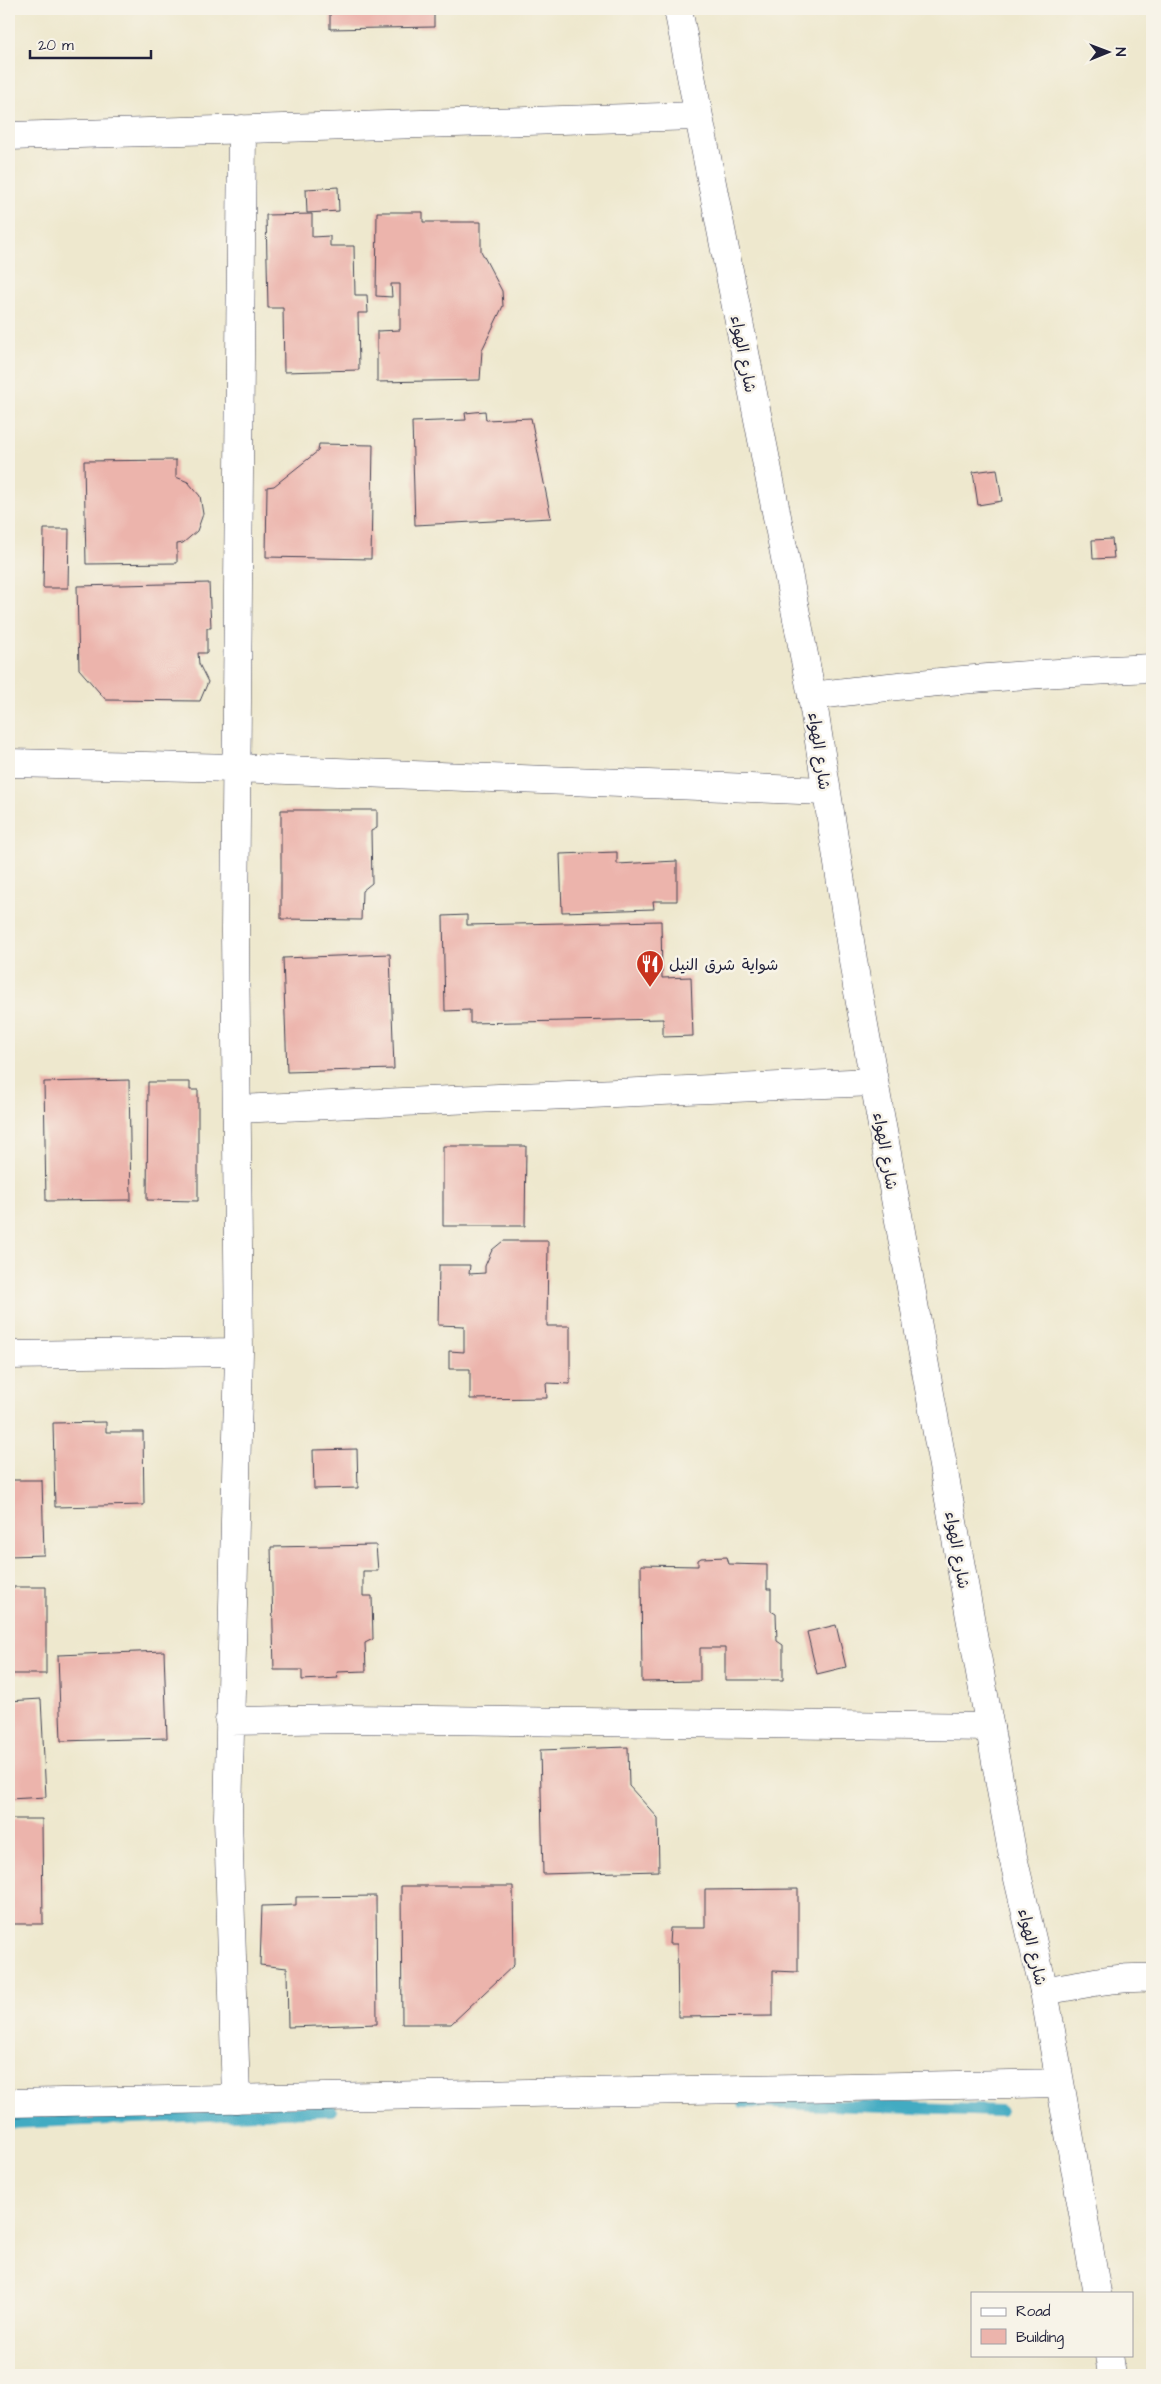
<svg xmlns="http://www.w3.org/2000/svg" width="1161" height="2384" font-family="'Architects Daughter','Playpen Sans Arabic',sans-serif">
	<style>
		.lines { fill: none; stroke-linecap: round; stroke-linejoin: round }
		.stream { stroke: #42abc2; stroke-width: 12 }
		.building { fill: #ecb4ac }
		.minor-casing { stroke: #414051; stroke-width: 29 }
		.tertiary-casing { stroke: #414051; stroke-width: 29 }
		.minor { stroke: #fff; stroke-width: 28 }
		.tertiary { stroke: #fff; stroke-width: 28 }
		.labels { text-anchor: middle; stroke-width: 5; stroke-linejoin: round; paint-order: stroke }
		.street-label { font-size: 16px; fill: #22223b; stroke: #f7f3e8 }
		.poi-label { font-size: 16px; fill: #22223b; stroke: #f7f3e8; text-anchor: start }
	</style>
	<rect width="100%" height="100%" fill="#f7f3e8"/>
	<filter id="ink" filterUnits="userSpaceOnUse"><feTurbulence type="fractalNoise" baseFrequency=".02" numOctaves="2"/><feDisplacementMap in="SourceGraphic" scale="10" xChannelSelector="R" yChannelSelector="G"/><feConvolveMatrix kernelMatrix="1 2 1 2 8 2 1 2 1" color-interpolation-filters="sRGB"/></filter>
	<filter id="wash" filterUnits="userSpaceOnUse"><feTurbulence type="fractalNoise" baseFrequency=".0096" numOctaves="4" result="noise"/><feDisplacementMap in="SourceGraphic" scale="20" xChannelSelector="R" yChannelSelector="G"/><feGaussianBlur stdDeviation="1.12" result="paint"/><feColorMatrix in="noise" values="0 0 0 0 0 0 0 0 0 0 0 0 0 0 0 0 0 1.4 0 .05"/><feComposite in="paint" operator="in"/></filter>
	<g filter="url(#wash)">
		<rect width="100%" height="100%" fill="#eee8ce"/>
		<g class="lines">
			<path class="stream" d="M743 2102 1000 2111
				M9 2123 331 2110"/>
		</g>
		<g id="blocks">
			<path class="building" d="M330 9H434V27L330 29Z
				M338 187 339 211 307 213 306 189Z
				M377 212H423V222H481V251L502 291 503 306 482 350 480 380 377 382V331L400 330V284H391L392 297 376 296Z
				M312 214V237L330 236V246H354L355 295H367L368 313H358L359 370 284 372 283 308H268L266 215Z
				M485 411 486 420 531 418 551 518 415 525 412 422 466 420 465 413Z
				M319 444 373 445 371 559 266 557 267 487 274 486 318 451Z
				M176 460V477L188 482 200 496 203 514 197 531 183 543 177 544V563L86 564 84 461Z
				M997 469 1002 501 978 505 973 472Z
				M44 529H69L68 588H43Z
				M1112 539 1114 558 1093 559 1092 540Z
				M209 583 211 628H207V653H198L199 664 208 682 200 701 106 700 79 669 77 586Z
				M281 810H377V828L371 831 372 883 362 891 361 920 281 919Z
				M617 852V864L677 861V901H653L654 909 562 912 560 854Z
				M467 915V925L661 921 662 978 691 977 693 1036 663 1037V1019L470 1023V1010L445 1011 443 916Z
				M390 954 394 1069 287 1072 283 958Z
				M129 1080 131 1200 46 1201 44 1082Z
				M148 1082H190V1090H198V1201L147 1200Z
				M443 1146H526L525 1226H443Z
				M503 1241H548L547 1326H570V1384L546 1383 547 1398 470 1399V1369H449V1351L464 1352V1326L438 1325 439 1265H470L469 1274 485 1273V1266L492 1250Z
				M106 1422V1432H143L144 1505 55 1507 53 1423Z
				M357 1449 358 1488 314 1489 313 1450Z
				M9 1480H42L44 1555 9 1556Z
				M376 1545 378 1571H363V1596H372L373 1639 365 1643 366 1671 337 1672 338 1678 302 1680V1670H274L271 1547Z
				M727 1557 729 1564 767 1565V1589H771V1611L776 1614 777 1641 783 1645V1680H725V1648H700V1681L642 1682 641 1565 698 1566V1560L701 1558Z
				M9 1587H46V1674H9Z
				M836 1625 846 1667 817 1674 807 1632Z
				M164 1651 167 1738 61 1741 58 1655Z
				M41 1699 46 1797 9 1799V1701Z
				M628 1747 629 1786 658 1818 659 1871 543 1874 540 1750Z
				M9 1819H42L43 1924H9Z
				M401 1886H513L514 1965 451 2024H402Z
				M798 1889V1972L773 1971V2016L678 2017 677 1944H669L670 1928H705V1890Z
				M376 1896 377 2024 288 2027 287 1968 260 1965 262 1906 296 1905V1897Z"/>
		</g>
	</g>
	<g filter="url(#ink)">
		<use href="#blocks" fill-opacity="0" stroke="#414051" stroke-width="1"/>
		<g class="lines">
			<defs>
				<path id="minor" d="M9 136 697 116
					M812 696C925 681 1038 673 1152 668
					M9 763 237 768 825 791
					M237 1109 874 1082
					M9 1355 239 1352
					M229 1721 348 1719 990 1727
					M1044 1991C1080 1985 1115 1976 1152 1978
					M236 2099 228 1817 239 1352 235 932 242 129"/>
				<path id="tertiary" d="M678 9 812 696 857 986 1013 1857 1044 1991 1097 2293
					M9 2103 1059 2083
					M1109 2355 1112 2375"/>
			</defs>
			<use href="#minor" class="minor-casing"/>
			<use href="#tertiary" class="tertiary-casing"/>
			<use href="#minor" class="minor"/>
			<use href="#tertiary" class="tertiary"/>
		</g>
	</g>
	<defs>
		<symbol id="restaurant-pin" viewBox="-11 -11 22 30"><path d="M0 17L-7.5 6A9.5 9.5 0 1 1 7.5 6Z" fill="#c8321e" stroke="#f7f3e8"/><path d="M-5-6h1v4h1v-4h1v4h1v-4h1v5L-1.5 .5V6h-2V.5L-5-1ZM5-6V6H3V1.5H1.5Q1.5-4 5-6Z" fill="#fff"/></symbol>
	</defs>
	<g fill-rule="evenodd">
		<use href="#restaurant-pin" x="634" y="948" width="32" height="43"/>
	</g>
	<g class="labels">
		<g class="street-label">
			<text transform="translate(744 354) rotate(79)" y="6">شارع الهواء</text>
			<text transform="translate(820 751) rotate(82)" y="6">شارع الهواء</text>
			<text transform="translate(886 1151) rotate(80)" y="6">شارع الهواء</text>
			<text transform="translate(958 1550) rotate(80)" y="6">شارع الهواء</text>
			<text transform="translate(1033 1947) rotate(77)" y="6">شارع الهواء</text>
		</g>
		<g class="poi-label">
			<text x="669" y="970">شواية شرق النيل</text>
		</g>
	</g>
	<rect width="1161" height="2384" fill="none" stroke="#f7f3e8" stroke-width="30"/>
	<rect x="971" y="2292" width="162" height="65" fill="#f7f3e8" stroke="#a29fa3"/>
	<rect x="981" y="2308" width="25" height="8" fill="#ffffff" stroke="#a29fa3"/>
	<text x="1016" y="2316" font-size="15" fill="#22223b">Road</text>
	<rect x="981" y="2329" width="25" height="15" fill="#ecb4ac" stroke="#a29fa3"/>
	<text x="1016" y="2342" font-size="15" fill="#22223b">Building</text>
	<g transform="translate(1108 52) rotate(89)" stroke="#f7f3e8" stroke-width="4" paint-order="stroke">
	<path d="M0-4L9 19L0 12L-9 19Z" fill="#22223b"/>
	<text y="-8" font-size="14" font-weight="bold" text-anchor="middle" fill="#22223b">N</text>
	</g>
	<path d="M30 50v8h121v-8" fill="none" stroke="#22223b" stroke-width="2.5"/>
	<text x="38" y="50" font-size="15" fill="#22223b" stroke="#f7f3e8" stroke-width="4" paint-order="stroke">20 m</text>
</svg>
